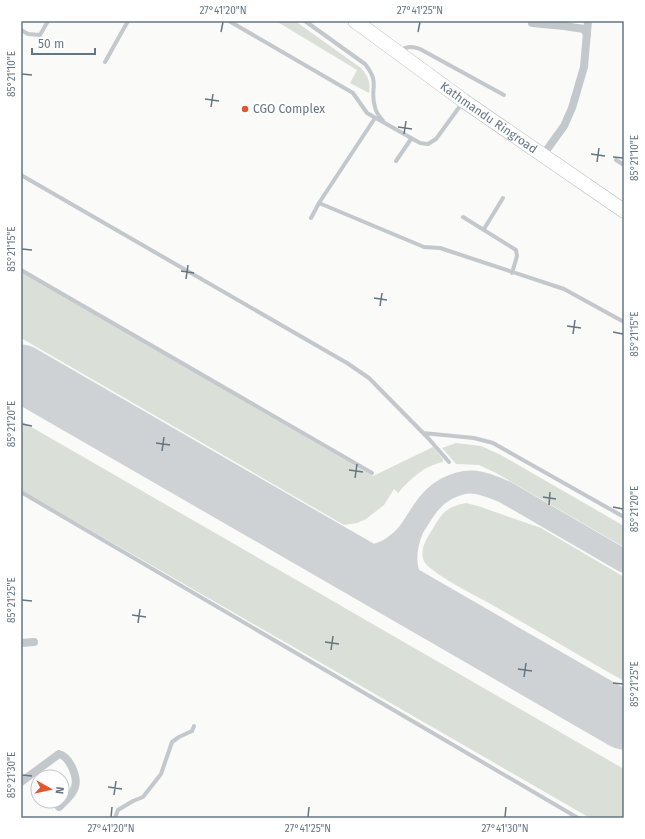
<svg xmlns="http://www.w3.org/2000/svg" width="645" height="839" font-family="'Fira Sans',sans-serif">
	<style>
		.green { fill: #dadfd7 }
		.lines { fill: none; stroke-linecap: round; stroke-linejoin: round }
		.taxiway { stroke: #ced2d4; stroke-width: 23 }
		.runway { stroke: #ced2d4; stroke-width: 57 }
		.highway-casing { stroke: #b4b9bd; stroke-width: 15 }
		.lane { stroke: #c3c8cc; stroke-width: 4 }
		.street { stroke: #c3c8cc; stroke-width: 8 }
		.highway { stroke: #fff; stroke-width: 14 }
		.ticks { fill: none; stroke: #657683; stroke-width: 1.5 }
		.poi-dot { fill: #e4572e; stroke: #fff; stroke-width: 1.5 }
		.labels { text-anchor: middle; stroke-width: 4; stroke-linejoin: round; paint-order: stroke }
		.poi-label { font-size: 12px; fill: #657683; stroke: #fff; text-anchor: start }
		.street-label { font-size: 12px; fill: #657683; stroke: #fff }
		.neatline { fill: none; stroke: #657683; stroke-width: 1.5 }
		.ticks-label { font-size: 10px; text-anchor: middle; fill: #657683 }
	</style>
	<rect width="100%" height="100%" fill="#fafaf8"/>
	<path class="green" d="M276 21H295L361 68C368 76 371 83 369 93L350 83 357 70Z
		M21 271 373 476 433 447 443 459V462C424 466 411 478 398 493L394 489 384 505 366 519 357 523 344 525 21 338Z
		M21 421 624 769V818H590L21 490Z
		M456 443 481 446 501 455 624 526V547L496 473 479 465 456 464 442 448Z
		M466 503 478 506 541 528 624 577V681C578 655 533 628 487 602 474 595 429 572 424 561 419 550 427 538 432 530 442 513 446 507 466 503Z"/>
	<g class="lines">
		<path class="taxiway" d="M413 527C398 562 407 583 432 610
			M345 559C362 558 381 557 395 546 409 537 415 523 424 510 430 501 437 494 446 489 469 477 482 482 505 492L624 561"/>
		<path class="runway" d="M21 373 624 721"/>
		<defs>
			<g id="highway">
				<path id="s1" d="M355 21 464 101 624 211"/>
			</g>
		</defs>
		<use href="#highway" class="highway-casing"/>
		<path class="lane" d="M229 21 353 93 367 113 420 143 428 144 436 139 463 102
			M305 21 365 64C381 84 369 88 375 107 376 113 380 117 383 121
			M21 30 28 34 40 35 48 21
			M400 51C407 46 412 46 420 49L504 95
			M105 62 128 21
			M616 160 624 165
			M396 161 411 139
			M21 175 347 363 369 378 428 438 449 462
			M319 203 424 247 440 248 564 289 624 322
			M463 217 516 250 517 256 512 273
			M311 218 319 203 375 118
			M484 229 503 198
			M21 270 372 473
			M423 433 474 438 493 443 624 517
			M21 492 578 818
			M115 818 118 810 133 801 143 797 161 774 172 742 179 737 192 731 194 726"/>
		<path class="street" d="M532 23 564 26 584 29 587 35
			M543 155 564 126 572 108 584 67 588 21
			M21 643 34 642
			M21 782 59 754C70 757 78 777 75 787 73 795 64 802 59 807"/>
		<use href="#highway" class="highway"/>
	</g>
	<path class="ticks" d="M221 32 223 22M418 32 420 22M22 74 32 75M205 99 219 101M211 107 213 94M398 127 412 129M404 134 406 121M591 154 605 156M613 157 623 158M597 162 599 148M22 249 32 250M181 271 194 273M186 279 188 265M374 298 387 300M380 306 382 293M567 326 581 328M613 332 623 334M573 334 575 320M22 424 32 426M156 443 170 445M162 451 164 437M349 470 363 472M355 478 357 464M543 497 556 499M549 505 550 492M613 507 623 509M22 600 32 601M132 615 146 617M138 623 140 609M325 642 339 644M331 650 333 636M518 669 532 671M524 677 526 663M613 683 623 684M22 775 32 776M108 787 122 789M114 795 116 781M111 817 112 807M308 817 309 807M505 817 506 807"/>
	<circle class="poi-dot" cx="245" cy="109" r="4"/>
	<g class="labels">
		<g class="poi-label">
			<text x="253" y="113">CGO Complex</text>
		</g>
		<g class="street-label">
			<text dy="4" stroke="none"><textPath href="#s1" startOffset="165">Kathmandu Ringroad</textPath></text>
		</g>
	</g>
	<rect width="645" height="839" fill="none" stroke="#ffffff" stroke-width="44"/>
	<g transform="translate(50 789) rotate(98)"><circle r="19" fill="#ffffff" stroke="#c1c8cd"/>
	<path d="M0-3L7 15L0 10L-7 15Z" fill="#e4572e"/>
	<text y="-6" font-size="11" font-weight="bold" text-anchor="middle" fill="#657683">N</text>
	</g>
	<path d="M32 48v6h63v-6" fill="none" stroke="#657683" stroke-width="2"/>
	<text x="38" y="48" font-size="12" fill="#657683" stroke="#ffffff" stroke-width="3" paint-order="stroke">50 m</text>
	<rect x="22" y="22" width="601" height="795" class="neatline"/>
	<g class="ticks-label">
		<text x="223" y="14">27°41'20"N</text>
		<text x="420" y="14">27°41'25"N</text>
		<text transform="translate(11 74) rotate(-90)" y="4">85°21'10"E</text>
		<text transform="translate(634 158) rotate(-90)" y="4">85°21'10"E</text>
		<text transform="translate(11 249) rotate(-90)" y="4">85°21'15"E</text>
		<text transform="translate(634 334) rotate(-90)" y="4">85°21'15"E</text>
		<text transform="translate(11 424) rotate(-90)" y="4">85°21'20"E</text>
		<text transform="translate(634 509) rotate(-90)" y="4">85°21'20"E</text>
		<text transform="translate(11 600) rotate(-90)" y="4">85°21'25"E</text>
		<text transform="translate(634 684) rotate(-90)" y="4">85°21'25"E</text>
		<text transform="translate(11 775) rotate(-90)" y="4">85°21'30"E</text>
		<text x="111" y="832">27°41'20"N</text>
		<text x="308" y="832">27°41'25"N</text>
		<text x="505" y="832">27°41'30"N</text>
	</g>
</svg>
